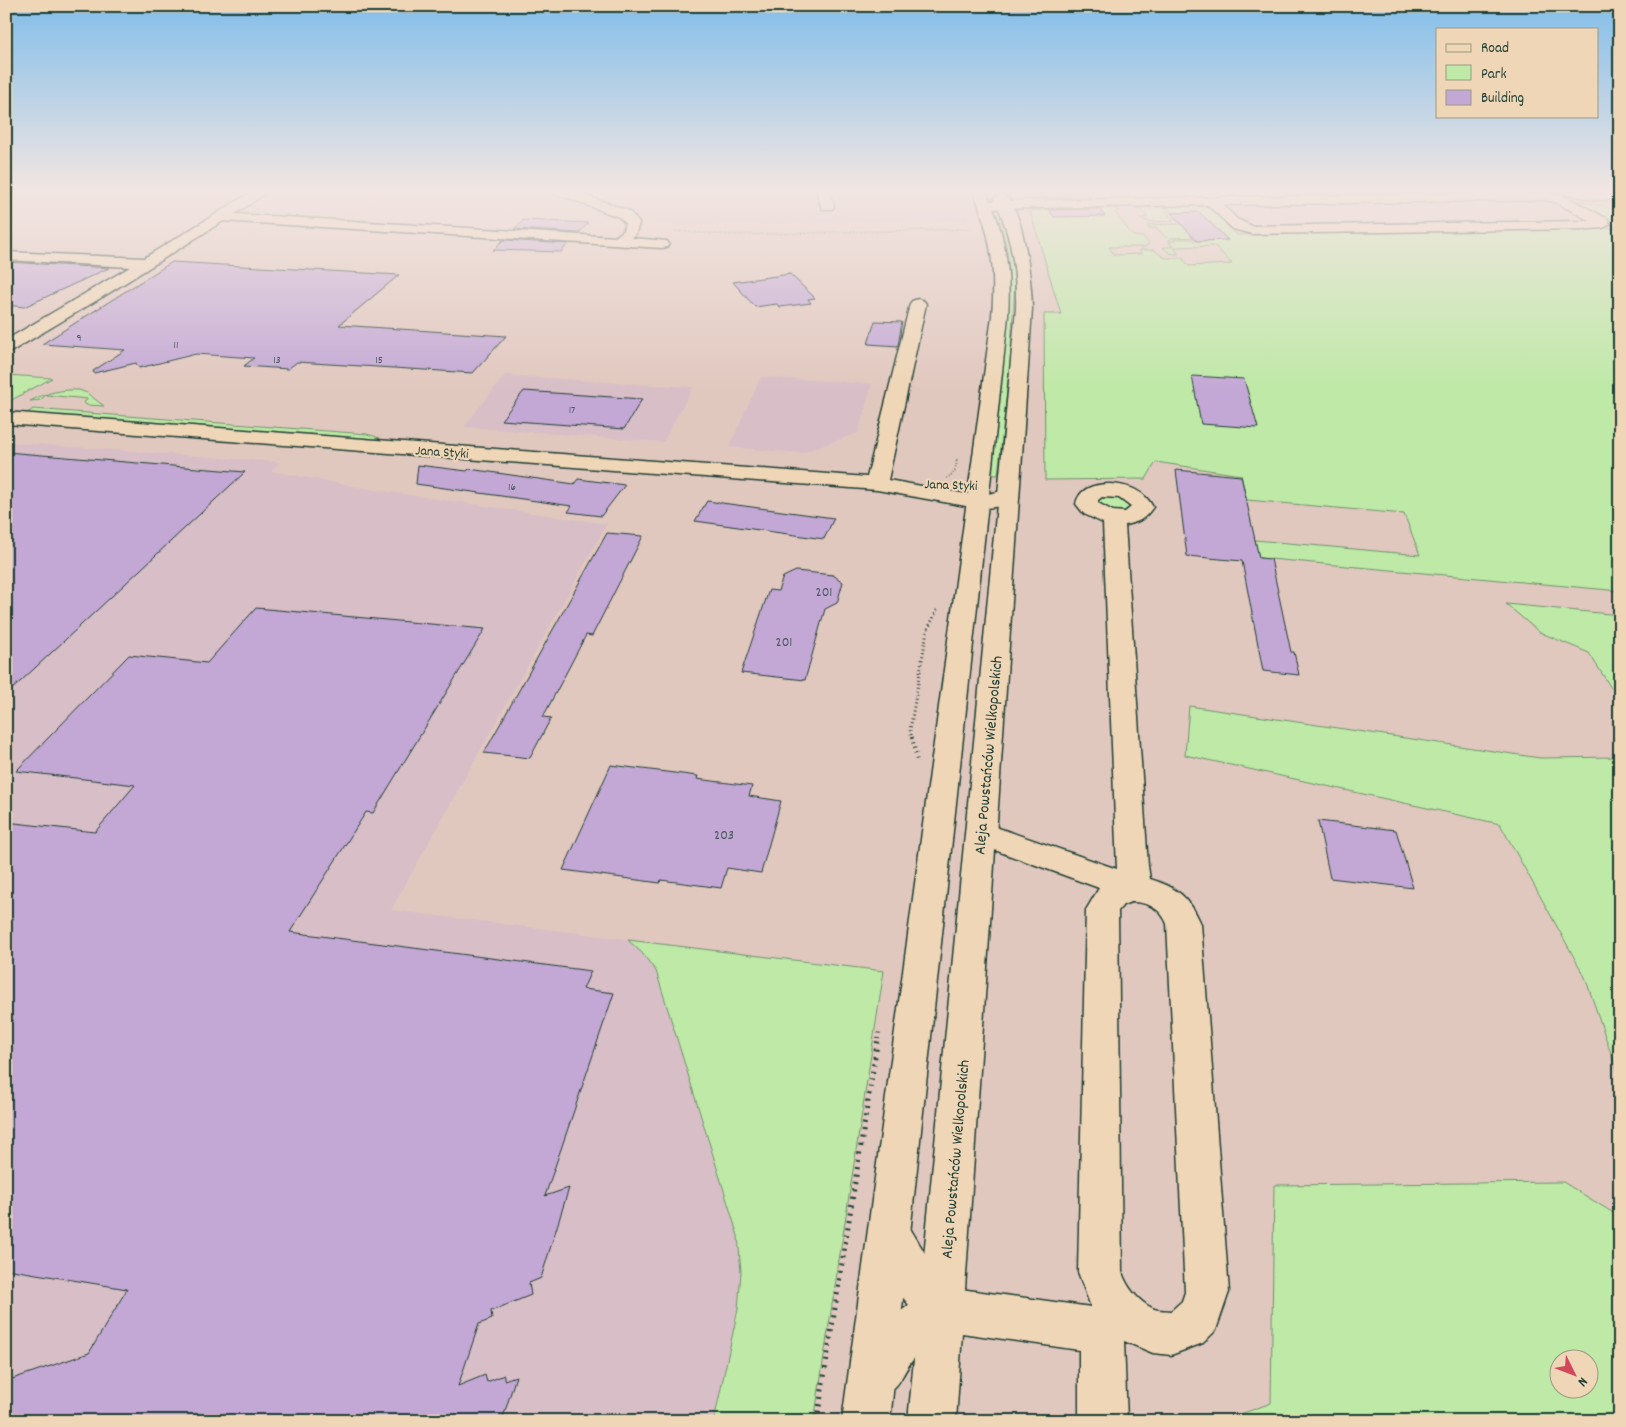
<svg xmlns="http://www.w3.org/2000/svg" width="1626" height="1427" font-family="Dekko,sans-serif">
	<style>
		.built { fill: #d8bec6 }
		.green { fill: #bee9a6; stroke: #6e936d; fill-rule: evenodd }
		.building { fill: #c3a8d5; stroke: #1f3d34 }
		.lines { fill: none; stroke-linecap: round; stroke-linejoin: round }
		.minor-casing { stroke: #1f3d34; stroke-width: 3 }
		.major-casing { stroke: #1f3d34; stroke-width: 3 }
		.path-far3 { stroke: #1f3d34; stroke-width: 2; stroke-dasharray: 0.5 2; stroke-linecap: butt }
		.path-far2 { stroke: #1f3d34; stroke-width: 3; stroke-dasharray: 1 3; stroke-linecap: butt }
		.path-far1 { stroke: #1f3d34; stroke-width: 4; stroke-dasharray: 1 4.5; stroke-linecap: butt }
		.path { stroke: #1f3d34; stroke-width: 5; stroke-dasharray: 2 5.5; stroke-linecap: butt }
		.minor { fill: #eed6b6; fill-rule: evenodd }
		.major { fill: #eed6b6; fill-rule: evenodd }
		.labels { text-anchor: middle; stroke-width: 4.5; stroke-linejoin: round; paint-order: stroke }
		.far-number-label { font-size: 11px; fill: #48585c }
		.far-street-label { font-size: 14px; fill: #1f3d34; stroke: #eed6b6 }
		.number-label { font-size: 14px; fill: #48585c }
		.street-label { font-size: 16px; fill: #1f3d34; stroke: #eed6b6 }
	</style>
	<rect width="100%" height="100%" fill="#e1c8bf"/>
	<filter id="ink" filterUnits="userSpaceOnUse"><feTurbulence type="fractalNoise" baseFrequency=".02" numOctaves="2"/><feDisplacementMap in="SourceGraphic" scale="10" xChannelSelector="R" yChannelSelector="G"/><feConvolveMatrix kernelMatrix="1 2 1 2 8 2 1 2 1" color-interpolation-filters="sRGB"/></filter>
	<g filter="url(#ink)">
		<path class="built" d="M6 190H477L474 195 388 192 357 216 251 211 269 199Z
			M569 190H954L969 220 678 226 653 223Z
			M505 375 651 385 693 387 663 442 464 427Z
			M761 377 872 384 858 433 801 453 729 447Z
			M6 442 280 462 271 471 369 489 607 524 391 910 828 964 737 1421H6Z"/>
		<path class="green" d="M1159 190H1215L1221 195 1209 198H1169Z
			M1281 190H1377L1381 192 1285 193Z
			M1565 197 1620 211V591L1259 558 1255 540 1420 555 1404 514 1247 500 1241 475 1156 462 1146 479 1045 480 1044 314H1061L1030 211 1052 209 1057 216 1104 215 1099 209 1115 208 1118 211 1115 212 1133 236 1143 237 1149 244 1144 247H1109L1114 255 1142 254 1139 250H1154L1165 258H1182L1189 266 1232 264 1215 246 1174 247 1178 254C1171 254 1168 253 1163 247H1173L1169 242 1175 241 1174 239H1192L1194 241 1227 239 1223 236 1170 238 1171 240H1168L1157 228H1148V225L1180 224 1193 212 1171 213 1164 204H1196L1207 206 1237 235 1617 228Z
			M1143 206H1161L1174 221 1152 222 1140 219 1148 217 1142 210 1136 209Z
			M995 210H1000L1013 252 1015 279 1010 364 998 475H996L991 474C994 442 997 411 1001 379 1008 323 1019 264 995 210Z
			M6 375 52 378 6 403Z
			M79 390 87 393 104 406 86 405 84 402 88 399 46 395 40 400 30 401C45 393 63 389 79 390Z
			M33 409 367 434 380 438 372 441 30 415 27 413Z
			M1104 497H1120L1130 505 1131 507 1122 513 1100 509 1097 501Z
			M1506 604 1620 615V702L1589 653 1539 632Z
			M1189 706 1540 758 1620 757V1080L1585 977 1500 824 1185 755Z
			M628 940 884 971 814 1421H714L738 1309 741 1272 738 1236 656 971 642 953Z
			M1563 1182 1620 1217V1421H1222L1271 1403 1274 1185ZM1558 1360H1588V1390H1558Z"/>
		<path class="building" d="M1035 190H1086L1091 197 1041 198Z
			M1099 209 1105 216 1054 217 1049 210Z
			M1199 212 1228 240 1197 241 1171 213Z
			M524 220 588 223 579 233 514 229Z
			M503 240 568 244 561 252 493 250Z
			M6 262 109 268 24 307 6 305Z
			M172 262 399 275 339 325 506 336 473 373 297 362 288 369 244 366 254 358 196 354 139 368 136 363 94 373 93 371 125 350 42 344Z
			M790 274 815 298 808 299 811 303 780 307 777 304 755 307 733 282Z
			M875 321 902 322 898 346 868 344Z
			M1192 376 1244 379 1258 428 1201 424Z
			M524 391 642 399 624 429 501 420Z
			M6 452 245 472 6 695Z
			M418 465 467 471 469 469 574 484 578 479 625 485 601 516 568 512 572 506 416 484Z
			M1176 470 1241 476 1259 558 1271 559 1291 652H1294L1299 675 1263 671 1242 561 1187 556Z
			M707 501 834 518 824 539 695 521Z
			M607 533 643 536 592 636 586 635 543 717 551 718 530 758 484 753Z
			M796 571 833 575 843 582 837 603 825 609 805 680 741 673 769 590 778 591 783 577Z
			M256 608 485 629 373 813 366 812 290 932 591 971 583 989 614 993 545 1196 569 1188 541 1278 529 1283 531 1295 491 1311 492 1319 479 1324 458 1386 485 1375 487 1382 504 1375V1380L516 1376 502 1421H6V1381L89 1353 127 1289 6 1269V822L95 832 135 785 16 771 129 655 207 663Z
			M611 765 698 776 697 779 752 786 749 796 781 801 761 873 727 868 721 888 661 880 660 883 563 870Z
			M1318 821 1396 830 1413 888 1330 878Z"/>
		<g class="lines">
			<defs>
				<path id="minor" d="M255 190H270L235 214 615 237 623 231 625 223 619 217 554 193 553 190H571L629 211 639 223 636 233 632 238 667 241 669 244 667 247 662 248 223 221 109 293 12 351 6 352V340L130 267 6 260V252L144 258Z
					M816 190H828L834 206 832 209H822Z
					M1563 190 1620 192V200H1594L1564 193Z
					M1547 192 1567 197 1608 219 1610 224 1603 228 1589 229 1252 234 1233 229 1208 205 987 209 980 205 987 201ZM1547 200 1557 203 1590 221 1252 226 1237 219 1223 205Z
					M918 299 924 301 926 304 888 480 977 496 1008 490 1016 491 1019 496C1011 507 989 508 977 508L877 490 6 424V412L867 477 910 304 912 301Z
					M1110 484C1128 485 1144 490 1153 507 1145 519 1139 522 1125 525L1148 866 1150 879C1177 887 1190 898 1201 924L1229 1292 1216 1330 1203 1343 1171 1355 1153 1353 1124 1341 1127 1421H1079V1350L948 1331C935 1340 921 1349 912 1361 897 1381 903 1386 878 1397L862 1390 855 1374C868 1342 881 1325 909 1305 892 1285 878 1257 868 1233L874 1218 889 1212 904 1218 933 1267 953 1288 1091 1307 1078 1272 1086 910 1099 888 970 841 966 833 970 825 981 822 1117 869 1103 523 1084 514 1076 504C1079 488 1095 484 1110 484ZM1102 497 1119 498 1131 507 1125 512 1113 511 1098 503V500ZM1131 902C1147 902 1161 908 1167 924L1185 1292 1182 1301 1171 1311C1165 1310 1157 1311 1152 1308 1138 1301 1126 1286 1122 1272L1118 911 1123 905Z"/>
				<path id="major" d="M973 190H985C1005 231 1011 271 1008 316L890 1421H842L992 316C996 266 991 236 973 190Z
					M1001 194C1024 200 1032 288 1032 309L956 1421H908L1016 309C1017 270 1011 234 994 198Z"/>
			</defs>
			<use href="#minor" class="minor-casing"/>
			<use href="#major" class="major-casing"/>
			<path class="path-far3" d="M674 231 733 235 970 229
				M947 478 955 472 957 458"/>
			<path class="path-far2" d="M912 739 910 730 927 631 937 610"/>
			<path class="path-far1" d="M912 737 917 761
				M878 1039 879 1032"/>
			<path class="path" d="M817 1421 878 1038"/>
			<use href="#minor" class="minor"/>
			<use href="#major" class="major"/>
		</g>
	</g>
	<linearGradient id="sky" x2="0" y2="1"><stop stop-color="#83beea"/><stop offset="0.49" stop-color="#f2e6e2"/><stop offset="1" stop-color="#f2e6e2" stop-opacity="0"/></linearGradient>
	<rect width="1626" height="390" fill="url(#sky)"/>
	<g class="labels">
		<g class="far-number-label">
			<text x="79" y="341">9</text>
			<text x="176" y="348">11</text>
			<text x="277" y="363">13</text>
			<text x="379" y="363">15</text>
			<text x="572" y="413">17</text>
			<text x="512" y="490">16</text>
		</g>
		<g class="far-street-label">
			<text transform="translate(442 451) rotate(4)" y="5">Jana Styki</text>
			<text transform="translate(951 484) rotate(2)" y="5">Jana Styki</text>
		</g>
		<g class="number-label">
			<text x="824" y="596">201</text>
			<text x="784" y="646">201</text>
			<text x="724" y="839">203</text>
		</g>
		<g class="street-label">
			<text transform="translate(987 755) rotate(-85)" y="6">Aleja Powstańców Wielkopolskich</text>
			<text transform="translate(954 1159) rotate(-85)" y="6">Aleja Powstańców Wielkopolskich</text>
		</g>
	</g>
	<rect width="1626" height="1427" fill="none" stroke="#eed6b6" stroke-width="25"/>
	<rect x="12" y="12" width="1601" height="1402" fill="none" stroke="#1f3d34" stroke-width="2" filter="url(#ink)"/>
	<rect x="1436" y="28" width="162" height="90" fill="#eed6b6" stroke="#9b9982"/>
	<rect x="1446" y="44" width="25" height="8" fill="#eed6b6" stroke="#9b9982"/>
	<text x="1481" y="52" font-size="15" fill="#1f3d34">Road</text>
	<rect x="1446" y="65" width="25" height="15" fill="#bee9a6" stroke="#9b9982"/>
	<text x="1481" y="78" font-size="15" fill="#1f3d34">Park</text>
	<rect x="1446" y="90" width="25" height="15" fill="#c3a8d5" stroke="#9b9982"/>
	<text x="1481" y="102" font-size="15" fill="#1f3d34">Building</text>
	<g transform="translate(1574 1374) rotate(132)"><circle r="24" fill="#eed6b6" stroke="#9b9982"/>
	<path d="M0-4L9 19L0 12L-9 19Z" fill="#d1495b"/>
	<text y="-8" font-size="14" font-weight="bold" text-anchor="middle" fill="#1f3d34">N</text>
	</g>
</svg>
